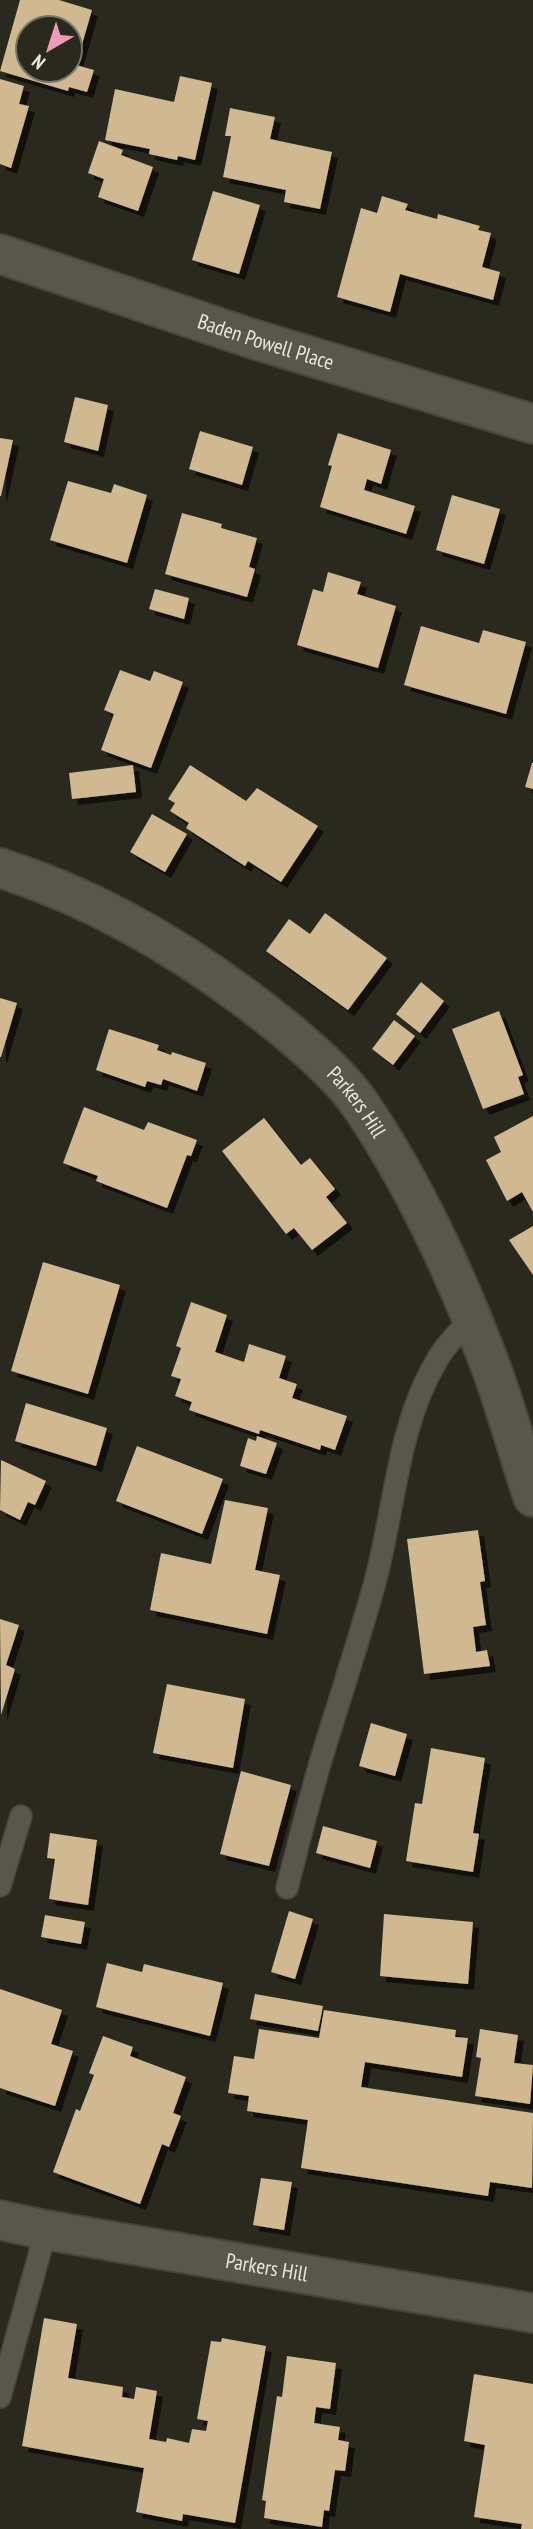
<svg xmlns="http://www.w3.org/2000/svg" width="533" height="2529" font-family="'PT Sans Narrow',sans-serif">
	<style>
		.building { fill: #d0b890; fill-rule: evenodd; filter: url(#shadow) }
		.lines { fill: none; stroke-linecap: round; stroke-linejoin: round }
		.service-casing { stroke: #46443c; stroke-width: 24 }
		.minor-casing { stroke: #46443c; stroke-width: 42 }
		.service { stroke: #59574b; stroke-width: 21 }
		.minor { stroke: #59574b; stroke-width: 38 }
		.labels { text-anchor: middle; stroke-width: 7; stroke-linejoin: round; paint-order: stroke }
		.street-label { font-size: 21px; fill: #e7e6df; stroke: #2a291e }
	</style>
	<defs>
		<filter id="shadow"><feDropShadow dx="6" dy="6" stdDeviation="0" flood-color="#0009"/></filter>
	</defs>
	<rect width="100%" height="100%" fill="#2a291e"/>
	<path class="building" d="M20 0H59L92 10 76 65 94 70 87 92 69 87 68 91 0 71ZM28 28H70V70H28Z
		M180 76 212 83 195 160 178 156 177 160 149 154 150 149 105 140 115 89 174 102Z
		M0 79 24 86 19 104 29 106 11 168 0 164Z
		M230 108 275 117 270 139 332 152 320 209 284 202 286 190 223 177 231 136H225Z
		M99 141 123 150 121 155 153 167 138 211 98 197 104 179 88 173Z
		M213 191 260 205 239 274 192 260Z
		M382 196 408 204 405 210 437 219 438 214 480 226 478 230 491 233 482 267 500 272 493 300 400 274 390 312 337 297 361 208 377 213Z
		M75 397 108 405 98 451 64 442Z
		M200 431 253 447 242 485 189 469Z
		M338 433 391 450 381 484 367 479 364 490 415 506 406 534 320 507 332 466 328 465Z
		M0 438 13 440 1 496H0Z
		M68 481 111 493 114 484 147 495 127 563 50 540Z
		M452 495 500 509 484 564 436 550Z
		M182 513 222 524 221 528 257 538 249 567 255 569 247 597 165 574Z
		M328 572 361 582 357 594 396 606 378 668 297 645 313 589 323 592Z
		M155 589 189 598 184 619 149 609Z
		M421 626 479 643 483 630 526 642 506 714 404 685Z
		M120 670 150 681 154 671 183 682 151 768 101 750 114 714 104 710Z
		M532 763H533V789L525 787Z
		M133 765 136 792 72 799 69 773Z
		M190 765 246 801 257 788 318 826 281 882 248 861 245 866 186 828 189 823 170 811 175 803 168 799Z
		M152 814 187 834 165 872 130 852Z
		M325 913 387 958 348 1010 266 951 289 919 310 934Z
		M421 982 444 1001 420 1033 396 1014Z
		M0 998 17 1003 1 1057H0Z
		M499 1011 523 1075 518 1077 524 1094 483 1109 452 1029Z
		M394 1020 415 1036 393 1065 372 1049Z
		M109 1029 159 1045 157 1050 171 1055 172 1052 206 1063 197 1091 163 1079 161 1085 147 1081 145 1087 96 1070Z
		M84 1107 144 1130 148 1122 197 1140 191 1156 187 1155 167 1208 96 1181 98 1176 63 1163Z
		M533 1116V1212L522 1192 507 1201 486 1160 501 1152 494 1137Z
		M264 1118 301 1165 310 1158 335 1189 326 1197 347 1223 312 1250 294 1228 286 1234 222 1151Z
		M533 1226V1275L509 1240Z
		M43 1262 120 1285 88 1394 11 1371Z
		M191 1302 227 1315 215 1352 244 1362 249 1344 286 1356 279 1378 297 1384 292 1398 347 1416 335 1450 321 1445 320 1450 260 1430 259 1434 189 1410 192 1402 175 1396 181 1379 171 1376 181 1348 176 1346Z
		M26 1403 107 1428 96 1466 15 1441Z
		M257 1436 277 1443 266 1474 240 1466 248 1438 256 1441Z
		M137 1446 223 1479 202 1534 116 1501Z
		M1 1460 46 1481 35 1505 28 1502 20 1520 0 1510Z
		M225 1500 268 1508 255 1570 280 1575 267 1634 150 1610 161 1553 211 1564Z
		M478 1530 485 1581 480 1582 486 1625 473 1627 476 1652 487 1650 490 1666 424 1674 407 1539Z
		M0 1619 19 1625 6 1665 15 1669 1 1715Z
		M167 1684 245 1699 233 1768 153 1753Z
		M371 1723 407 1734 395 1776 359 1766Z
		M431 1748 485 1758 473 1833 479 1834 473 1872 406 1861 415 1803 422 1804Z
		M241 1771 291 1785 269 1866 220 1854Z
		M323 1826 377 1841 370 1868 316 1853Z
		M50 1833 97 1840 88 1905 49 1899 55 1859 47 1858Z
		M289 1911 313 1919 295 1979 271 1972Z
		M384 1914 473 1922 468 1984 380 1976Z
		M45 1915 85 1922 81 1944 41 1937Z
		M107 1963 142 1972 144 1964 223 1983 210 2036 96 2007Z
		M0 1989 62 2010 51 2044 73 2051 55 2106 0 2088Z
		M255 1994 323 2006 318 2031 250 2019Z
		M324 2010 456 2030 455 2037 468 2038 462 2077 365 2062 361 2087 533 2113 532 2188 490 2182 488 2196 301 2168 308 2120 247 2111 249 2096 228 2093 234 2056 254 2059 259 2029 319 2038Z
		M480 2029 518 2035 514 2063 533 2065 530 2104 475 2096 481 2058 476 2057Z
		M103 2036 133 2047 130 2056 186 2077 173 2113 181 2116 169 2147 162 2144 140 2204 53 2172 76 2109 80 2111 94 2075 89 2073Z
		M261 2178 292 2182 284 2230 253 2225Z
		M44 2318 77 2324 68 2378 123 2387 122 2397 134 2399 136 2387 157 2391 149 2439 166 2442 167 2438 189 2443 192 2429 206 2431 208 2421 197 2419 211 2341 221 2342 222 2338 266 2346 235 2523 183 2514 182 2521 136 2512 144 2468 22 2446Z
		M287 2356 336 2363 330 2409 316 2407 314 2423 340 2427 338 2440 349 2442 345 2471 335 2470 329 2511 324 2510 322 2527 264 2518 266 2501 262 2500 277 2396 282 2397Z
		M474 2374 533 2384V2529H521L522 2524 474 2517 485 2445 464 2441Z"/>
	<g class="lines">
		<defs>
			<path id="service" d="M0 1886 21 1816
				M287 1888C299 1842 310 1796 324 1750 340 1698 357 1646 372 1593 395 1516 395 1430 437 1360 446 1344 459 1332 471 1319
				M0 2397 46 2230"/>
			<g id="minor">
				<path id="s1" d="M0 254 250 338 533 424"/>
				<path id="s2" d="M0 868C105 901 200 960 285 1029 311 1051 340 1076 360 1104 415 1185 458 1279 492 1370 507 1412 519 1455 533 1497"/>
				<path id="s3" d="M0 2220 46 2230 533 2313"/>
			</g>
		</defs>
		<use href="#service" class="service-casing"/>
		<use href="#minor" class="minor-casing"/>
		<use href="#service" class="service"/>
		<use href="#minor" class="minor"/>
	</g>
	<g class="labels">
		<g class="street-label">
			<text dy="7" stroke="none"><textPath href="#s1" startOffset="280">Baden Powell Place</textPath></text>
			<text dy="7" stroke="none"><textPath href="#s2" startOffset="432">Parkers Hill</textPath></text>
			<text dy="7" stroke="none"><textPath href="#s3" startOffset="271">Parkers Hill</textPath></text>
		</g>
	</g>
	<g transform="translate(49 49) rotate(219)"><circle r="33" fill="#2a291e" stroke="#76756b" stroke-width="2"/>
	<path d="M0-5L12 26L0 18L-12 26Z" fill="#ef9ab7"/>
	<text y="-10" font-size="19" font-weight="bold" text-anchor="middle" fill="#e7e6df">N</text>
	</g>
</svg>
